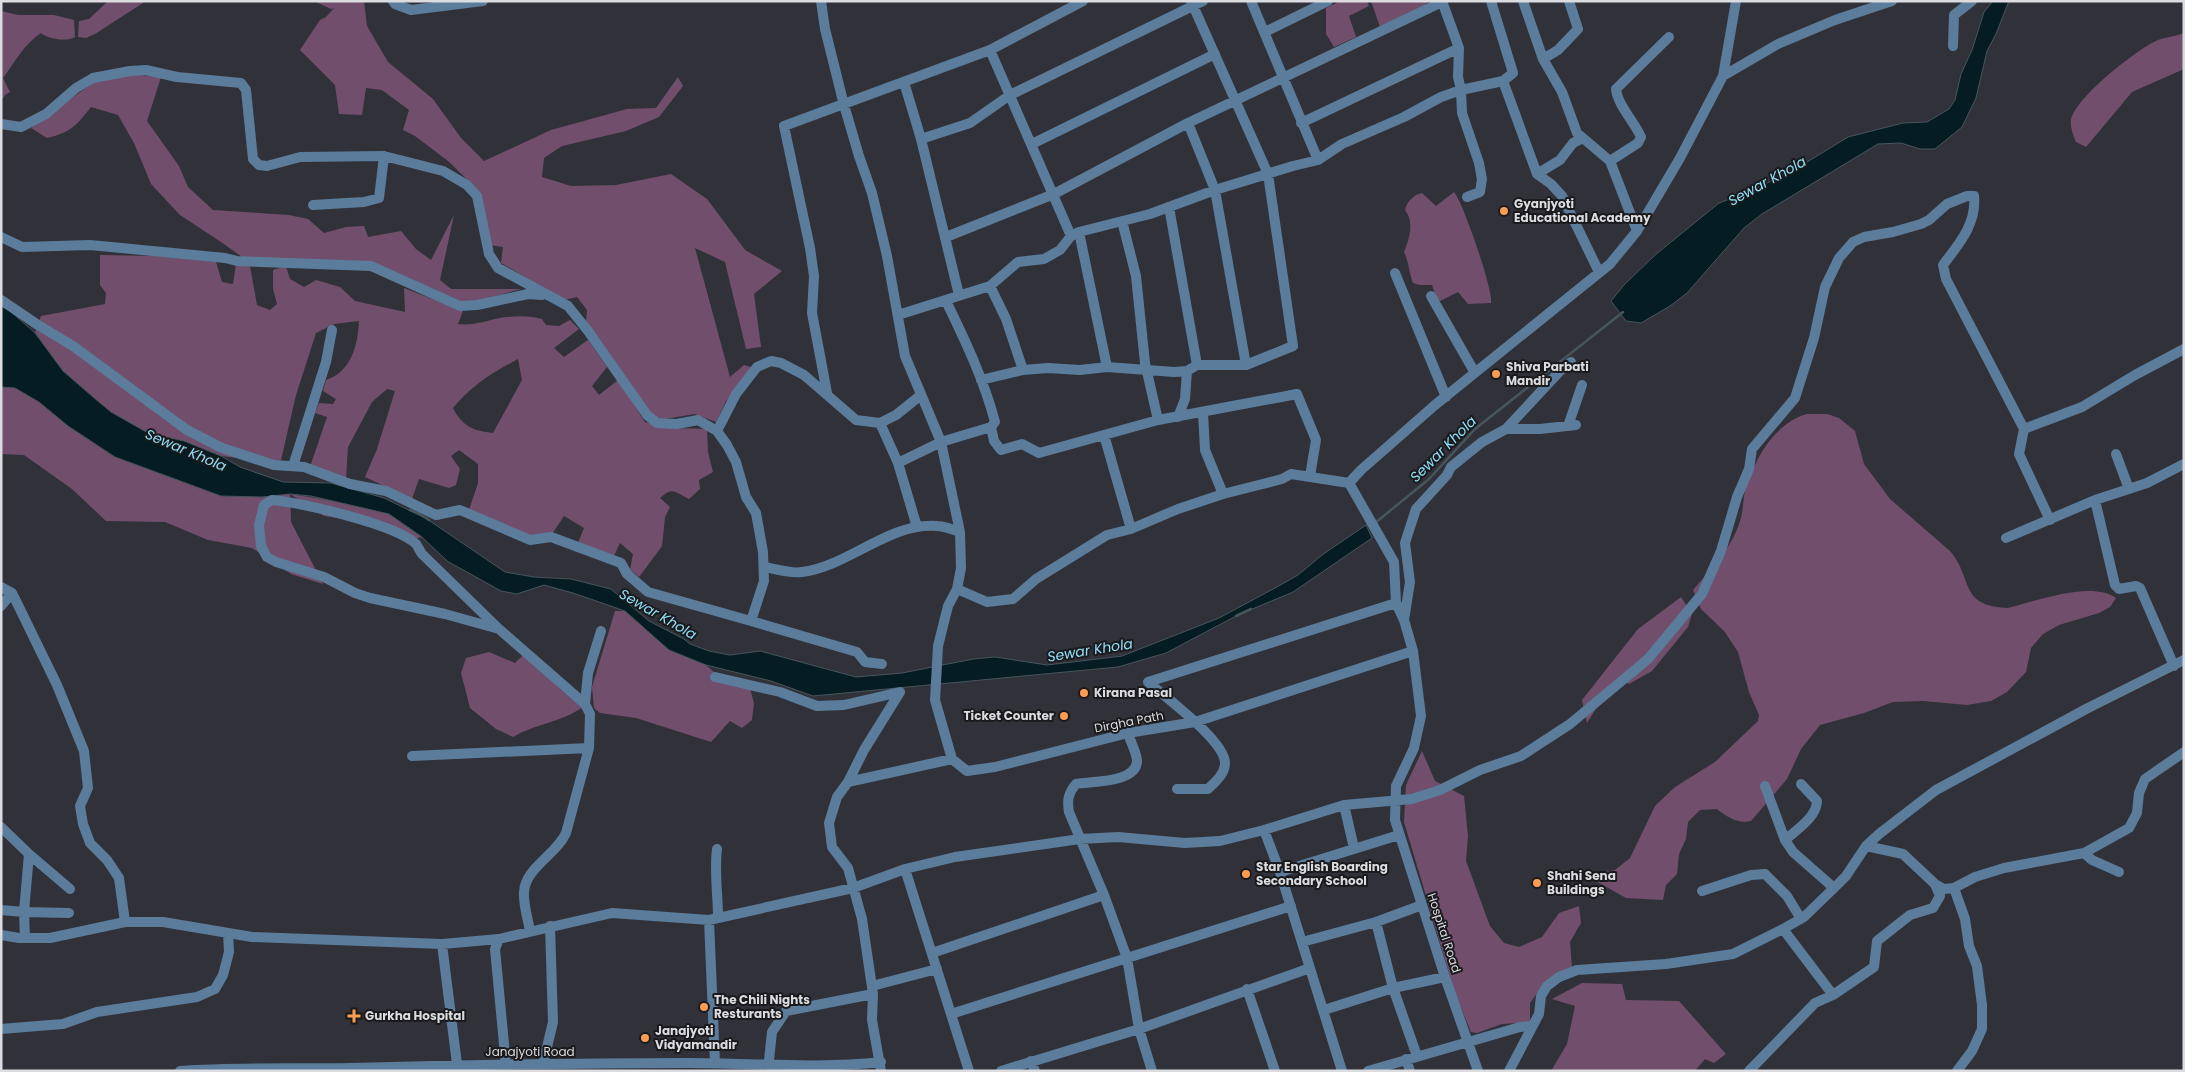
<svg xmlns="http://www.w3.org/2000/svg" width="2185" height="1072" font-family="Poppins,sans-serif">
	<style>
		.green { fill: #724e6d; fill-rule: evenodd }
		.water { fill: #061c23; stroke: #46565c }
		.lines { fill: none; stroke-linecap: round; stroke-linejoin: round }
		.stream { stroke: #46565c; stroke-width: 2.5 }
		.minor { stroke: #5b7c9b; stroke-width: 10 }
		.poi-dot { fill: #fc9d53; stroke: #1a1a1d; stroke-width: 2 }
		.labels { text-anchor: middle; stroke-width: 4; stroke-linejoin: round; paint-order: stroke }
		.poi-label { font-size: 12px; font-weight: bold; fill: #dbdce0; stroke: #1a1a1d; text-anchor: start }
		.street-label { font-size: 12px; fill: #dbdce0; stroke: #1a1a1d }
		.water-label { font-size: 14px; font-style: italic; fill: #90e0f9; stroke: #1a1a1d }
	</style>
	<rect width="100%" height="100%" fill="#313239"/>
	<path class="green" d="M108 1H146L95 34 86 38 78 37 79 21 89 19Z
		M314 1H364L367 26 388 62 433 99 461 138 484 161 551 130 627 109 656 108 678 77 683 86 659 117 626 131 562 146 544 158 542 177 571 186 616 185 671 174 707 199 745 250 782 271 754 294 761 347 746 349 725 262 695 248 730 377 744 365 754 368 726 401 716 422 695 414 658 420 645 407 586 322 587 310 577 297 564 300 501 263 503 247 490 245 478 190 448 161 415 136 403 130 409 110 382 90 366 88 362 115 339 114 335 85 300 50 320 20 326 17 334 8 331 9Z
		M1340 1H1367L1369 6 1349 16 1356 37 1334 47 1326 34V8Z
		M1371 1H1429L1421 8 1380 27Z
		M1 11 18 15H54L74 20 75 37C66 42 48 39 41 33 24 44 15 62 3 78L10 92 5 95 1 101Z
		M2184 33V69L2132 92 2086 147 2076 142C2073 135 2070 127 2071 120 2076 97 2134 52 2154 42 2163 37 2174 37 2184 33Z
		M130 74 161 77 147 121 179 166 188 187 213 210 289 215 308 219 324 233 346 227 364 226 368 237 401 231 416 249 431 260 454 215 440 280 451 289H521L467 304 382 266 242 257 224 244 180 215 151 184 134 143 118 115 91 107C77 125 70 133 47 138L31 128 94 82Z
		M1454 192C1463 202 1494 292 1491 303L1468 304 1458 292 1440 301 1436 297 1432 285H1419L1413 283C1409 273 1409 262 1404 252 1409 239 1415 223 1405 210 1407 202 1414 194 1422 193L1436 206Z
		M100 255 156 256 216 262 222 282 233 284 236 264 250 266 257 305 270 310 277 304 273 289V270L286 266 290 279 304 287 316 280 340 287 355 301 405 312 404 288 463 311 458 324C473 326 485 321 500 318 513 316 529 315 542 319L546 325 559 326 570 320 579 329 554 348 564 357 588 340 607 367 592 386 599 395 618 380 645 422 671 428 707 429 708 452 713 472 699 480 700 489 689 499C675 492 673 486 660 498L670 507 665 517 662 546 639 577 630 570 633 554 620 543 614 556 578 543 584 528 564 516 552 534 531 536 469 510 478 483V464L459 450 451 456 460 469 456 485 449 488 419 479 412 499 365 477 377 449 395 391 387 389 372 402 348 447 346 479 310 467 327 417 315 413 319 403 333 404 336 399 323 391 326 380C351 372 358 345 359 321L334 324 316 333 296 395 281 460 272 462 221 456 184 441 148 433 111 412 93 397 63 371 35 333 41 316 105 304 106 293 100 285ZM518 359 522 380 493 433C473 431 462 426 453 408 474 384 490 374 518 359Z
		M1 387 15 388 39 402 68 426 115 457 221 496 262 497 290 494 347 503 389 514 422 537 408 540 363 522 324 516 290 494 291 522 323 584 291 574 252 548 208 540 165 522 106 521 72 489 24 455 1 454Z
		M1807 414H1827L1839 418 1855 431 1864 464 1890 499 1950 551C1974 579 1958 606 2008 608 2036 601 2092 580 2116 598L2110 607 2099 613 2059 625 2043 634 2031 648 2026 672 2007 692 1991 701 1967 705 1923 701 1893 702 1864 713 1820 725 1801 749 1787 779 1751 821C1738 824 1727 817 1717 809L1700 810 1688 822 1686 839 1679 854 1677 874 1666 885 1663 900 1626 898 1594 880 1600 873 1615 870 1630 858 1655 806 1675 787 1715 762 1758 721 1759 715 1749 692 1738 652 1725 632 1701 609 1693 590C1711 569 1732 548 1740 521 1743 512 1743 501 1745 491 1754 460 1774 423 1807 414Z
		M1681 597 1692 614 1688 627 1652 671 1629 684 1619 679 1597 707 1587 723 1582 700 1638 629Z
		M615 611H625L669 650 706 665 715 673 748 681 754 703 752 720 742 728 730 721 711 742 636 718 600 713 594 708 592 687Z
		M489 652 515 663 525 653 561 690 583 707C562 722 535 724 513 737L496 729 470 708 461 673 466 658Z
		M1422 751 1435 781 1464 796 1468 836 1466 861 1490 926 1504 943 1519 947 1542 937 1559 913 1579 906 1581 923 1570 942 1572 967 1546 981 1530 1003V1022L1502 1024 1477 1033 1471 1032 1455 993 1404 822 1406 785Z
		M1582 983 1622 984 1626 1000 1679 1001 1726 1054 1714 1063 1705 1059 1695 1071H1551L1567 1044 1575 1006 1552 999Z"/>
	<path class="water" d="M1993 1H2009L1996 34 1987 51 1976 98 1962 127 1935 149H1920L1901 143 1878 144 1762 214 1744 228 1687 293 1670 306 1641 323 1626 321 1611 301 1624 285 1655 255 1719 203 1751 191 1794 170 1848 137 1903 123 1927 122 1949 109 1955 100 1961 74 1972 50 1984 12Z
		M1 306 10 311 35 333 63 371 93 397 111 412 148 433 184 441 221 456 240 467 283 482 331 483 384 498 427 519 505 572 534 577 571 579 611 589 649 621 684 639 690 644 709 651 730 655 760 651 856 677 902 673 973 659 995 657 1047 665 1122 656 1219 618 1275 588 1298 575 1322 555 1366 525 1372 538 1293 592 1238 615 1166 653 1118 667 813 696 771 681 706 665 669 650 625 611 573 593 544 585 517 594 501 591 447 561 422 537 389 514 311 496 290 494 262 497 221 496 115 457 68 426 39 402 15 388 1 387Z"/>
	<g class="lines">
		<path class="stream" d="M410 510 420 514 429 520
			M1375 523 1429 479 1475 429 1623 312
			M1236 616 1251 609"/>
		<path class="minor" d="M393 1 395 4 411 10 483 1
			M821 1 825 29 844 105 859 156 872 193 887 256 905 356 941 442 960 532 961 568 957 589 948 606 938 646 935 700 952 759
			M1251 1 1318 160
			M1442 1 1459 48 1458 77 1461 90 1462 113 1479 163 1482 179 1480 192 1467 197
			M1523 1 1543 59 1562 92 1577 133 1610 161 1638 143 1641 137C1634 121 1618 106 1616 89L1669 37
			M1265 32 1328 1
			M1953 46 1954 15 1972 1
			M990 50 1071 236
			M1543 59 1558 50 1578 29 1569 1
			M1723 76 1778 44 1835 20 1892 1
			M1503 81 1537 174 1560 160 1573 143 1583 138
			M904 82 921 139 959 295
			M1188 123 1215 190 1246 365
			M1301 123 1459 48
			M1 124 21 127 46 114 76 88 93 78 130 71 146 70 177 77 241 83 246 90 253 159 259 165 267 166 300 157 384 156 443 171 467 185 477 196 489 254 498 268 568 306 588 331 647 415 657 423 677 424 698 420 717 431 727 445 736 462 746 497 756 513 763 552 764 581 751 621 857 652 865 662 882 664
			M921 139 970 123 1010 95 1203 1
			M1032 144 1215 54
			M1610 161 1637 231
			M1537 174 1551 184 1562 196 1599 272
			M313 205 364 202 379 198 384 156
			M1169 207 1197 365
			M1122 221 1136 276 1145 363 1158 420
			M1079 232 1107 367
			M1 237 22 247 90 245 225 258 237 261 371 266 460 306 477 305 528 294 542 295
			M946 237 1054 194 1188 123 1442 2
			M1395 273 1446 397
			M990 286 1006 319 1023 370
			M1431 296 1475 373
			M1 300 38 325 73 346 187 430 222 448 274 465 304 467 350 484 386 491 436 515 460 510 530 540 551 537 621 563 627 574 648 592 751 621
			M946 301C965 340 984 380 995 422L991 427
			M898 315 990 286 1018 262 1044 259 1060 250 1071 236 1079 232 1150 214 1215 190 1293 166 1318 160 1342 144 1404 117 1441 97 1461 90 1503 81 1513 73 1491 1
			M981 380 1023 370 1048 368 1080 370 1107 367 1174 372 1187 371 1197 365H1246L1293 346 1268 174 1191 1
			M827 393 812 313 814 276 810 248 784 126 990 50 1083 1
			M1203 413 1205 450 1223 494
			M1178 417 1185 399 1187 371
			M880 423 898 463 917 527
			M1568 426 1582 385
			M1506 429 1559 372 1571 362
			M2024 429 2082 407 2135 375 2184 349
			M717 431 736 394 757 367 771 361 781 363 804 375 856 420 880 423 896 415 921 395
			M1104 435 1131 529
			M2116 454 2129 489
			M898 463 941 442 991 427 994 441 1001 450 1022 444 1039 453 1158 420 1297 394 1316 440 1310 476
			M293 466 326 362 332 330
			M2095 500 2115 585 2119 589 2136 586 2140 588 2174 666
			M2006 538 2095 500 2147 483 2184 464
			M764 567C776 569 791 574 802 572 849 566 889 522 937 526 945 526 953 530 960 532
			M1 587 12 593 18 605 57 685 84 751 88 788 80 806 83 824 90 843 107 860 119 878 125 922
			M957 589 987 602 1013 599 1036 579 1107 535 1131 529 1178 509 1223 494 1282 479 1291 474 1349 483
			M1 606 12 593
			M1404 620 1410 582 1405 543 1416 509 1447 475 1451 467 1482 442 1506 429H1540L1576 425
			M499 629 422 554C420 551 418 547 416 544 395 524 302 503 272 500L264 505 259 525 261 546 267 557 276 562 324 577 355 593 370 598 445 614 499 629 585 704 590 714 589 748 566 833C557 854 525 868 524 892 523 904 528 919 530 931
			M715 677 780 692 817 706 844 705 900 692
			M585 704 588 673 601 631
			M1128 733C1130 741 1136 751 1137 760 1138 783 1092 781 1076 784 1068 793 1067 801 1069 812L1104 895 1127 958 1139 1029 1152 1071
			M412 756 589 748
			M848 782 952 759 967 771 995 767 1128 733 1195 722 1413 651
			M1765 786 1785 840 1793 852 1834 888
			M1177 789H1208C1215 782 1225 774 1225 763 1225 741 1165 697 1148 682L1396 603
			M1344 805 1354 848
			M1 827 29 854 24 912 69 913
			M1264 830 1280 872 1342 1071
			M1785 840C1796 830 1817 817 1817 801L1801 784
			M1866 846 1903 854 1935 884 1944 889 1954 888 1975 877 2004 868 2084 853 2129 828 2137 813 2139 793 2145 779 2184 752
			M717 849C714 871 718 895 718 917
			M2084 853 2092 860 2119 872
			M29 854 70 889
			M905 869 969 1071
			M1280 872 1399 835
			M1954 888 1965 919 1969 946 1977 966 1982 1005V1029L1972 1051 1957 1071
			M1702 891 1751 875 1765 874 1787 896 1801 919
			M1 910 24 912 25 938
			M709 920 715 1063
			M1376 922 1393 988 1417 1056
			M1783 929 1833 995
			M1 935 19 938H50L125 922H163L252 937 442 944 499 939 612 913 709 920 853 888 905 869 955 857 1080 839 1118 837 1185 843 1220 841 1264 830 1344 805 1412 799 1440 790 1480 770 1521 756 1570 724 1648 659 1702 594 1721 551 1737 497 1749 469 1752 449 1795 398 1814 338 1825 287 1839 258 1853 242 1864 237 1893 232 1921 224 1929 220 1947 204 1967 196H1974C1977 224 1958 245 1943 265L1946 279 2024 429 2019 454 2050 520
			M499 939 495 949 506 1065
			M1302 942 1376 922 1422 905
			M442 944 457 1064
			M932 953 1104 895
			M872 986 937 969
			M1247 989 1275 1071
			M1324 1010 1393 988 1445 977
			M951 1014 1291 906
			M1 1029 63 1024 97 1012 197 997 215 989 223 975 229 952 228 933
			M1406 1059 1410 1071
			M1031 1061 1035 1071
			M543 1064 553 1022 550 926
			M771 1069 769 1060 772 1032 786 1011 873 994
			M180 1071C237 1067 294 1069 351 1068 463 1065 575 1063 688 1063 752 1063 816 1069 881 1062
			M881 1071 872 1020 873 994 862 919 848 868 832 847 829 823 837 797 848 782 864 750 900 692
			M1001 1071 1139 1029 1310 968
			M1368 1071 1520 1027 1532 1026
			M1478 1071 1445 977 1395 820 1396 786 1414 748 1421 716 1413 651 1404 620 1396 603 1394 562 1349 483 1361 470 1435 405 1610 264 1637 231 1680 158 1723 76 1736 1
			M1509 1071 1539 1014 1541 996 1547 986 1559 977 1577 970 1666 964 1733 954 1783 929 1804 917 1834 888 1846 876 1866 846 1879 834 1936 790 2088 708 2184 660
			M1749 1071 1815 1003 1833 995 1874 967 1877 941 1910 915 1933 908 1940 896 1935 884"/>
	</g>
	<g class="poi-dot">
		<circle cx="1504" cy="211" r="5"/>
		<circle cx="1496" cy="374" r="5"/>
		<circle cx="1084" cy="693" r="5"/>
		<circle cx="1064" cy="716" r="5"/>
		<circle cx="1246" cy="874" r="5"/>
		<circle cx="1537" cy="883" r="5"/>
		<circle cx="704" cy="1007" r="5"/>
		<path d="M351.5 1008.5h5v5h5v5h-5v5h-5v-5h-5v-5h5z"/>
		<circle cx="645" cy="1038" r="5"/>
	</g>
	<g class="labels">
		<g class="poi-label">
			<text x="1514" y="208">Gyanjyoti<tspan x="1514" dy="14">Educational Academy</tspan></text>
			<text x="1506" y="371">Shiva Parbati<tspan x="1506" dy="14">Mandir</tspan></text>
			<text x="1094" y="697">Kirana Pasal</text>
			<text x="1054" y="720" text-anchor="end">Ticket Counter</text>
			<text x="1256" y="871">Star English Boarding<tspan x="1256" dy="14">Secondary School</tspan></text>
			<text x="1547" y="880">Shahi Sena<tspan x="1547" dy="14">Buildings</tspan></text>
			<text x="714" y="1004">The Chili Nights<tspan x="714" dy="14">Resturants</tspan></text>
			<text x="365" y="1020">Gurkha Hospital</text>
			<text x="655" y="1035">Janajyoti<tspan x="655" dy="14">Vidyamandir</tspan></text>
		</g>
		<g class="street-label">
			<text transform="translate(1129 722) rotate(-11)" y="4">Dirgha Path</text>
			<text transform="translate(1444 933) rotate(72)" y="4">Hospital Road</text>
			<text x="530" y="1056">Janajyoti Road</text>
		</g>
		<g class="water-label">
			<text transform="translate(1767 181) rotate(-29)" y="5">Sewar Khola</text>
			<text transform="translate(1443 449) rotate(-45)" y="5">Sewar Khola</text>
			<text transform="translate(186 450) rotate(23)" y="5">Sewar Khola</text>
			<text transform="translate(658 614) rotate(30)" y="5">Sewar Khola</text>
			<text transform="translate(1090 650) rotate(-9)" y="5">Sewar Khola</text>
		</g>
	</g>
	<rect width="2185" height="1072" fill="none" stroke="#dbdce0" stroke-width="5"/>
</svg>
